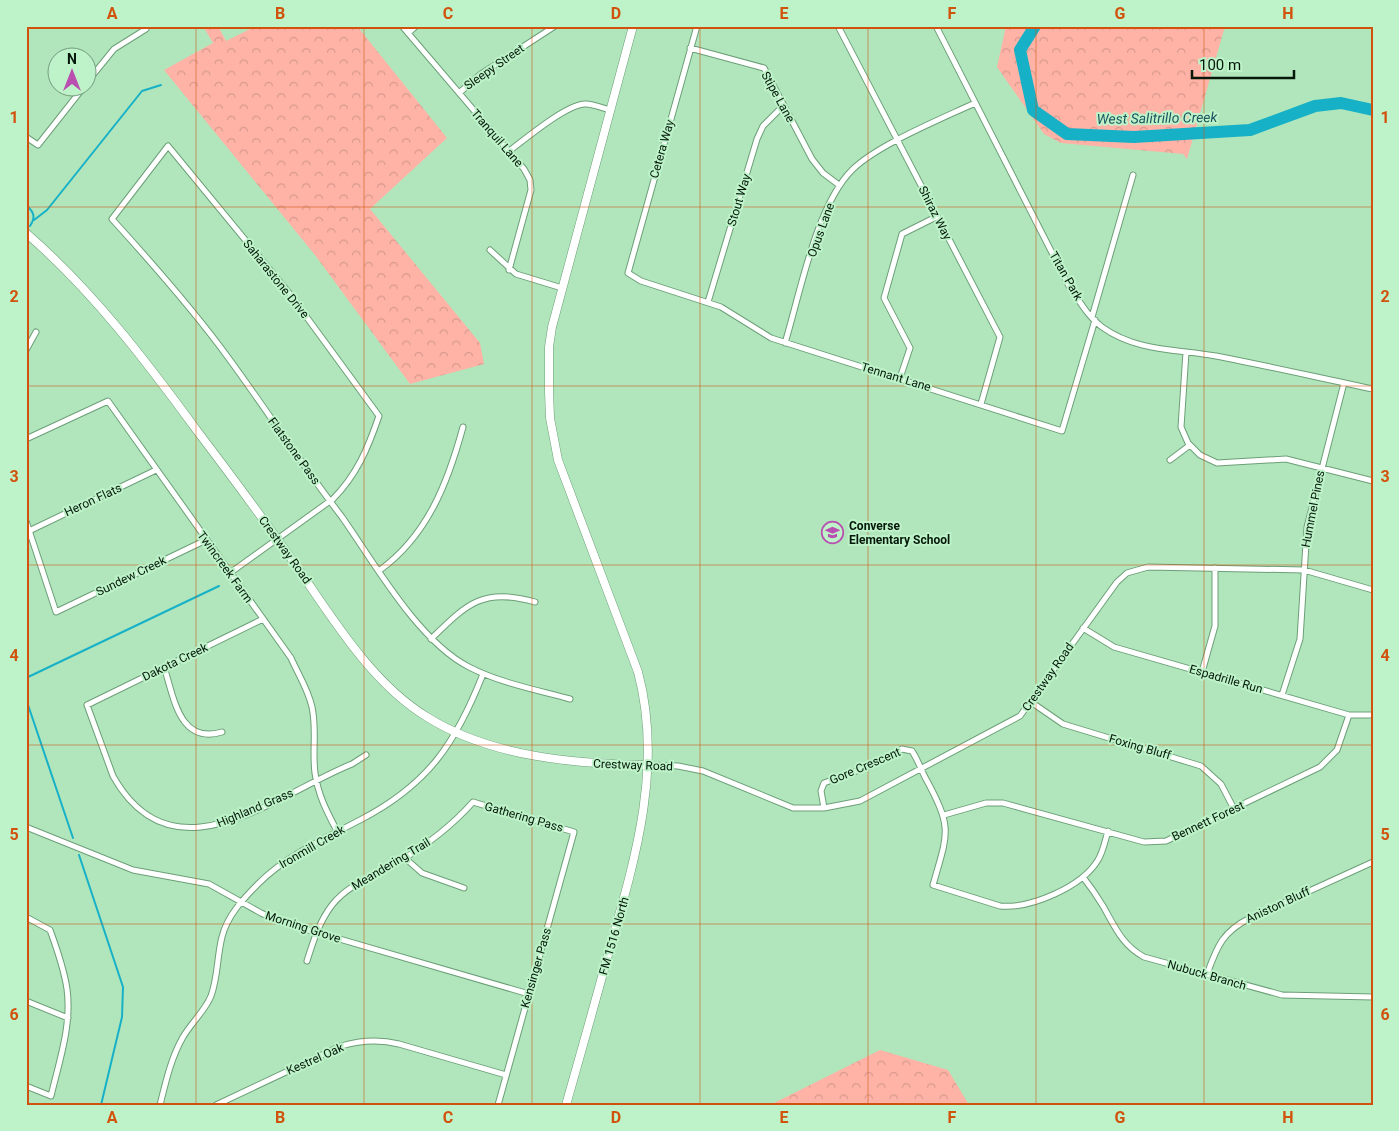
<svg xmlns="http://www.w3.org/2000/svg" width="1399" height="1131" font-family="Roboto,sans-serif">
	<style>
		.forest { fill: url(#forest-crowns) }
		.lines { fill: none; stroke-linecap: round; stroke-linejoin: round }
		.stream { stroke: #17b1c7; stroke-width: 2 }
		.river { stroke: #17b1c7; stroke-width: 12 }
		.street-casing { stroke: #6c9f78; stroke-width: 7 }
		.secondary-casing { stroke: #6c9f78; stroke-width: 9 }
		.street { stroke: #fff; stroke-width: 5 }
		.secondary { stroke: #fff; stroke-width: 8 }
		.grid { fill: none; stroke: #d1520c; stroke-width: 1; stroke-opacity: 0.55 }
		.labels { text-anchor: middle; stroke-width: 4; stroke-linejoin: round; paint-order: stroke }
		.street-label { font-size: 12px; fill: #05180a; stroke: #bef3c9 }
		.poi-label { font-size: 12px; font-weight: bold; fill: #05180a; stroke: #bef3c9; text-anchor: start }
		.water-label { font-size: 14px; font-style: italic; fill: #1c545e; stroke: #bef3c9 }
		.neatline { fill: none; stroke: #d1520c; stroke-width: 2 }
		.grid-label { font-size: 16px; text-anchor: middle; font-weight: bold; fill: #d1520c }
	</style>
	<defs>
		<pattern id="forest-crowns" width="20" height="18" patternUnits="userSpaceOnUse" patternTransform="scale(1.25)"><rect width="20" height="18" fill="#feb3a6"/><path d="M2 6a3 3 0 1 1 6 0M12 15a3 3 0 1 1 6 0" fill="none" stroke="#d8998e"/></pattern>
	</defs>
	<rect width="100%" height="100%" fill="#b1e6bc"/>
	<path class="forest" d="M203 26H218L226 41 256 26H357L447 138 370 209 480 343 484 364 410 384 315 255 164 70 213 43Z
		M1006 26H1225L1187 159 1183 154 1061 143 1044 134 997 67Z
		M880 1050 948 1070 969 1105H770Z"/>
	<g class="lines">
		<path class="stream" d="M26 205C34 212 36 217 30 226
			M34 220 47 210 142 91 161 85
			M26 678 219 586
			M26 699 73 838
			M79 855 123 987 122 1017 101 1105"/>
		<path class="river" d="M1035 26 1020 50 1033 110 1067 134 1134 137 1250 130 1315 106 1341 103 1373 110"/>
		<defs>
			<path id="street" d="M402 26 524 169 530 180 531 190 509 270
				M697 26 628 273 641 281 721 307 771 338 1062 431 1095 320
				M838 26 1000 337 981 404
				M936 26 1069 286C1079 300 1088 317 1102 327 1137 352 1177 349 1216 356 1268 366 1320 378 1373 389
				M408 33 416 26
				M690 48 764 68 812 159 823 173 839 185
				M88 81 114 49 146 29 145 26
				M459 93 481 74 555 26
				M26 137 38 145 83 88
				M508 152C524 140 564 106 584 104 592 103 602 108 610 110
				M490 250 516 274 562 288
				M708 302 757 139 763 126 783 106
				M1092 317 1133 175
				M785 343C800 294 816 206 852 170 877 145 941 119 975 103
				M26 350 36 332
				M1186 352 1181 427 1188 443 1200 455 1217 463 1286 459 1373 481
				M900 378 910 348 884 298 902 234 936 217
				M26 439 108 401 291 658C298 674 308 689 312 707 317 730 312 751 315 773 318 795 327 812 337 831
				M1170 460 1190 445
				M26 521 56 612 206 540
				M29 531 156 470
				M380 570C428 535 448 482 463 427
				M230 573 330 501 332 500C357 475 368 448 379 416L289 293 168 146 112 219C152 263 192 308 227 356 266 409 302 465 342 517 375 564 418 641 469 667 500 683 537 690 570 699
				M263 619 87 705 113 776C173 883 275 795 352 764L366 755
				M1083 628 1114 647 1349 715H1373
				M431 639C467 604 483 587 535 602
				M164 667C174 697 179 745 222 732
				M1202 672 1215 626V568
				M1282 695 1300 639 1307 527 1344 383
				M1031 702 1063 724 1201 766 1221 784 1234 809
				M648 765 678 766 703 771 793 808H824L860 801 1020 716 1117 582 1127 573 1148 567 1304 570 1373 590
				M824 808 821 791 824 783 870 766 902 749 912 751C918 760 921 770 926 779 953 829 948 832 933 885L1000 906C1030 909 1082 887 1098 860 1103 852 1105 841 1108 831
				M944 815 986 803H1003L1144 842 1166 841 1320 767 1337 750 1349 715
				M26 827 133 870 209 884 261 913 281 922 529 994
				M405 858 422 873 464 888
				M1083 877C1090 886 1097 896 1103 906 1115 927 1122 945 1144 957L1282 995 1373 997
				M26 917 50 930C57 949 64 969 67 989 72 1025 59 1062 51 1096L26 1086
				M307 961C313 942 319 922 332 905 349 884 372 877 395 864 424 847 451 827 473 802L574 832 498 1105
				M1207 974C1217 947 1222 932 1250 918L1373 862
				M26 1001 68 1018
				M160 1105C166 1081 171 1058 183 1037 191 1023 205 1011 211 996 218 977 217 956 222 937 227 916 243 899 258 884 287 855 324 839 360 820 428 785 456 743 483 674
				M216 1105 341 1046C361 1040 379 1039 399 1044L506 1075"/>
			<path id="secondary" d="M26 233C93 291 146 361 198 432 227 470 255 508 283 547 324 604 366 680 427 717 491 757 575 764 648 765
				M566 1105C581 1052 596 1000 610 947 636 857 663 765 638 672L558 460 550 418 549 391V347L552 327 633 26"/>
		</defs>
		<use href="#street" class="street-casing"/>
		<use href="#secondary" class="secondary-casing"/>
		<use href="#street" class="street"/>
		<use href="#secondary" class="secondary"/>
	</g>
	<path class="grid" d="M196 26V1105M364 26V1105M532 26V1105M700 26V1105M868 26V1105M1036 26V1105M1204 26V1105M26 207H1373M26 386H1373M26 565H1373M26 745H1373M26 924H1373"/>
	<defs>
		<symbol id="school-ring" viewBox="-11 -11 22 22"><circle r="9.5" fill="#bef3c9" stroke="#b94fb0" stroke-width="1.5"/><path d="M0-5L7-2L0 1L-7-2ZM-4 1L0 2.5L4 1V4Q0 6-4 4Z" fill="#b94fb0"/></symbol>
	</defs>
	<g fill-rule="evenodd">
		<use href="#school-ring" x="820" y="520" width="25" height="25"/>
	</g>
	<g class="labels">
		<g class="street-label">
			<text transform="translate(494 67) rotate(-35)" y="4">Sleepy Street</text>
			<text transform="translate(778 97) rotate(61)" y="4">Stipe Lane</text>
			<text transform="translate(497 138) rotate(49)" y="4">Tranquil Lane</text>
			<text transform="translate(662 149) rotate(-74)" y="4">Cetera Way</text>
			<text transform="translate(739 200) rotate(-73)" y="4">Stout Way</text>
			<text transform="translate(935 213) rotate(63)" y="4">Shiraz Way</text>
			<text transform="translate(821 230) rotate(-70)" y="4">Opus Lane</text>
			<text transform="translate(1066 276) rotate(60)" y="4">Titan Park</text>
			<text transform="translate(276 279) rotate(51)" y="4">Saharastone Drive</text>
			<text transform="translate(896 377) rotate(17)" y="4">Tennant Lane</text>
			<text transform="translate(294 451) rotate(54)" y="4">Flatstone Pass</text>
			<text transform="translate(93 500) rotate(-25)" y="4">Heron Flats</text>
			<text transform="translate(1313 509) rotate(-79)" y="4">Hummel Pines</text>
			<text transform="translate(285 550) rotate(54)" y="4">Crestway Road</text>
			<text transform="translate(225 567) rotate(54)" y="4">Twincreek Farm</text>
			<text transform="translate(131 576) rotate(-26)" y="4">Sundew Creek</text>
			<text transform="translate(175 662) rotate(-26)" y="4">Dakota Creek</text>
			<text transform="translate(1048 677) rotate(-55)" y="4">Crestway Road</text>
			<text transform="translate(1226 679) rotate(16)" y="4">Espadrille Run</text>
			<text transform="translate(1140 747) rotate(16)" y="4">Foxing Bluff</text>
			<text transform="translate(633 765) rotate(2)" y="4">Crestway Road</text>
			<text transform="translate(865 766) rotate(-23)" y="4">Gore Crescent</text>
			<text transform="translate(255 808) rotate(-23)" y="4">Highland Grass</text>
			<text transform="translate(524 817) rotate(16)" y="4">Gathering Pass</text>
			<text transform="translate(1208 821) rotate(-25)" y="4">Bennett Forest</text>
			<text transform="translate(312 847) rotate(-30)" y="4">Ironmill Creek</text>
			<text transform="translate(391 864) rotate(-31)" y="4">Meandering Trail</text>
			<text transform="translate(1278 905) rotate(-25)" y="4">Aniston Bluff</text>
			<text transform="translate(303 927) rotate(18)" y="4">Morning Grove</text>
			<text transform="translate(614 936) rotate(-74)" y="4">FM 1516 North</text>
			<text transform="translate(536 968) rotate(-74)" y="4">Kensinger Pass</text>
			<text transform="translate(1207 975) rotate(16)" y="4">Nubuck Branch</text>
			<text transform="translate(315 1059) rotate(-24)" y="4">Kestrel Oak</text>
		</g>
		<g class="poi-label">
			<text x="849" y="530">Converse<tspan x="849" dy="14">Elementary School</tspan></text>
		</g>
		<g class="water-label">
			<text transform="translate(1157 118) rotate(-1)" y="5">West Salitrillo Creek</text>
		</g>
	</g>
	<rect width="1399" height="1131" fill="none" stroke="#bef3c9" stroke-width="55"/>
	<g transform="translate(72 72)"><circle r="24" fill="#bef3c9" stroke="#749b7d"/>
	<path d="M0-4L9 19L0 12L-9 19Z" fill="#b94fb0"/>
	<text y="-8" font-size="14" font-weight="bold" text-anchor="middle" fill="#05180a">N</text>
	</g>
	<path d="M1192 70v8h102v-8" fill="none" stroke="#05180a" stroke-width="2.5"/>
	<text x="1199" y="70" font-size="15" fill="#05180a" stroke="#bef3c9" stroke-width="4" paint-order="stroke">100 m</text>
	<rect x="28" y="28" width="1344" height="1076" class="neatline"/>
	<g class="grid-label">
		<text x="112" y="19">A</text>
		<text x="280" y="19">B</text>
		<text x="448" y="19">C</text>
		<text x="616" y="19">D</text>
		<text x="784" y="19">E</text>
		<text x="952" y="19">F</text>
		<text x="1120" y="19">G</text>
		<text x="1288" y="19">H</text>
		<text x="14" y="123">1</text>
		<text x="1385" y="123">1</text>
		<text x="14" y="302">2</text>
		<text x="1385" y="302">2</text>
		<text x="14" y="482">3</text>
		<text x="1385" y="482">3</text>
		<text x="14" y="661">4</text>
		<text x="1385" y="661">4</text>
		<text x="14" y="840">5</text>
		<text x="1385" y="840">5</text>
		<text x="14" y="1020">6</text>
		<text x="1385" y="1020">6</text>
		<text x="112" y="1123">A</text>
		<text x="280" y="1123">B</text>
		<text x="448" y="1123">C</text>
		<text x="616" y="1123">D</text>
		<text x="784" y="1123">E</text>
		<text x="952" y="1123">F</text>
		<text x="1120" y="1123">G</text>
		<text x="1288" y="1123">H</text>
	</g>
</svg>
